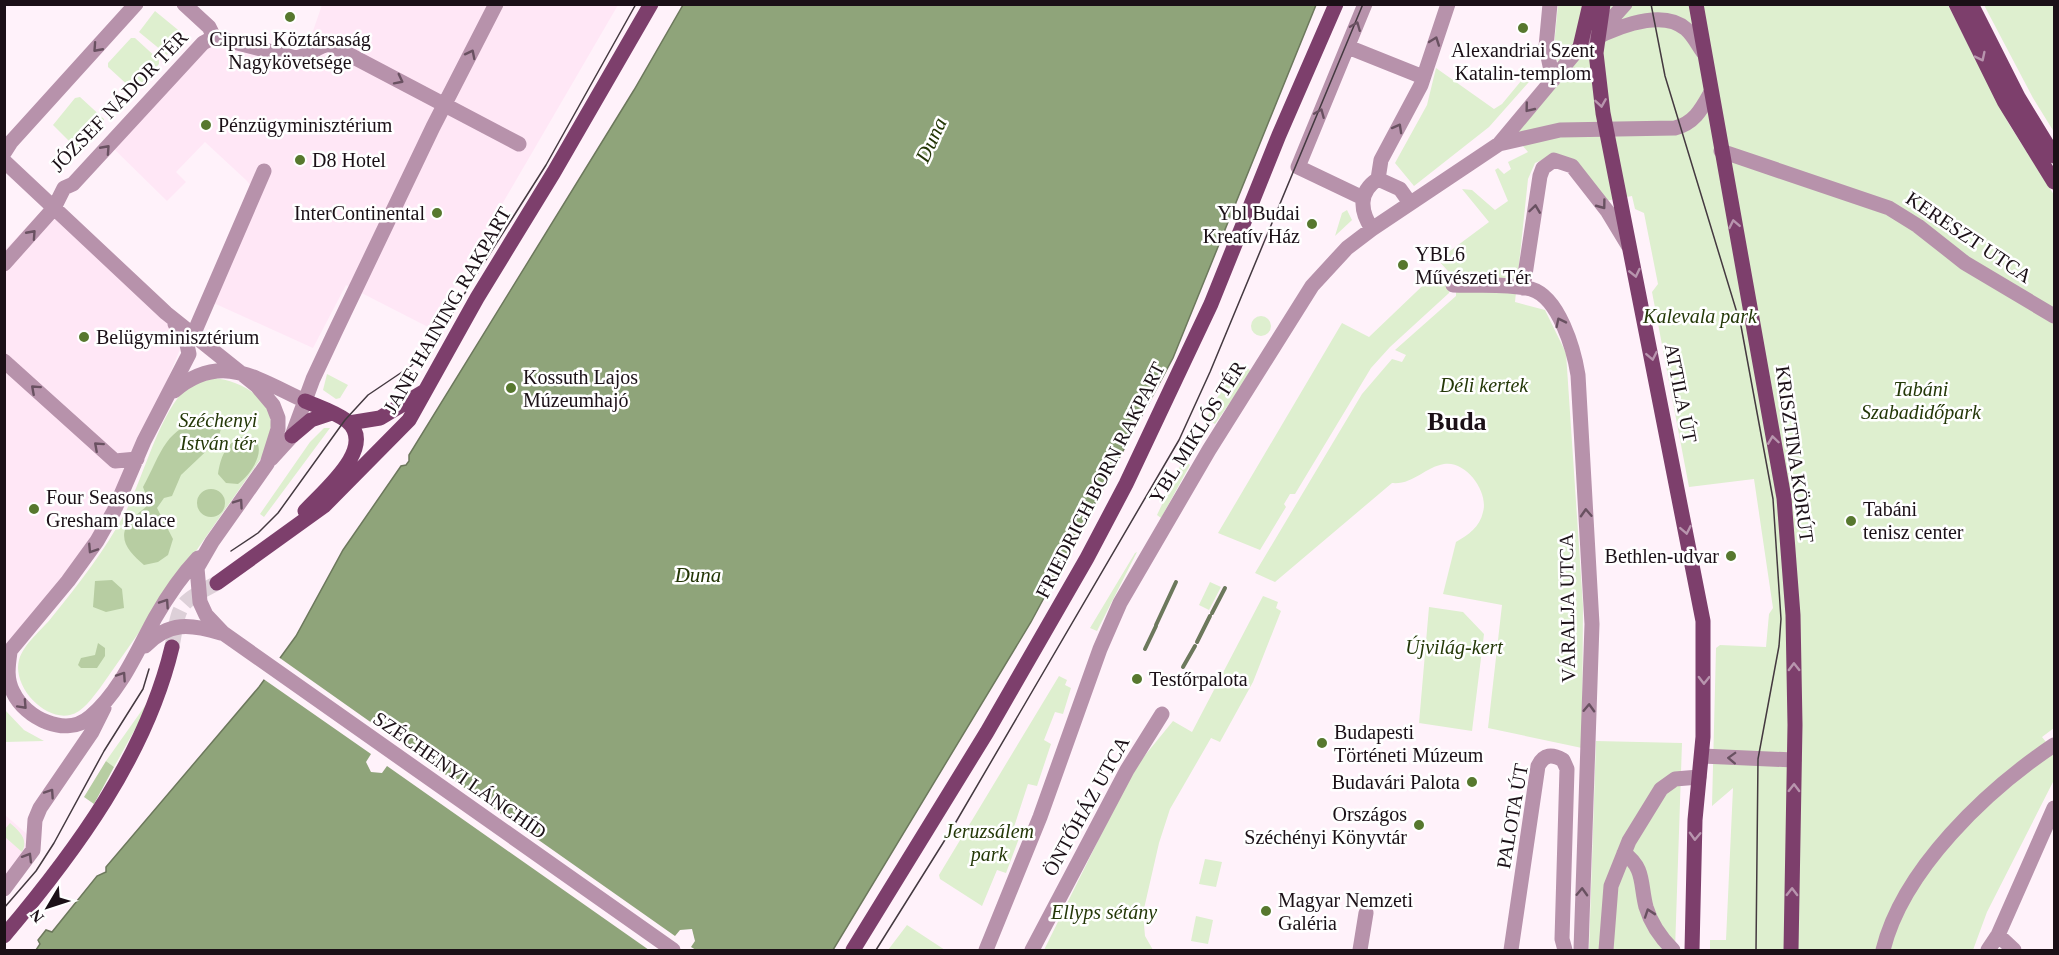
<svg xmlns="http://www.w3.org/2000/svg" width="2059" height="955" font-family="'Times New Roman',serif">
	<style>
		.built { fill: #ffe7f6 }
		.green { fill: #deefcf }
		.forest { fill: #b7cda2 }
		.water { fill: #8fa47a; stroke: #6c785c; stroke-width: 1.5 }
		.pier { fill: #fff2fa }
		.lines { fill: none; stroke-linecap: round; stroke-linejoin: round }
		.stream { stroke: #6c785c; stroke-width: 4 }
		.major-tunnel { stroke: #ddd0d8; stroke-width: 15; stroke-dasharray: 15 8; stroke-linecap: butt }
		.minor { stroke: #b792ab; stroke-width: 15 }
		.major { stroke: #7d3f6c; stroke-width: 15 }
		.tram { stroke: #443940; stroke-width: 1.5 }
		.oneway { stroke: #695161 }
		.oneway2 { stroke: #b895ae }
		.poi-dot { fill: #57782e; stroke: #fff; stroke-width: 2 }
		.labels { text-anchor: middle; stroke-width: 5; stroke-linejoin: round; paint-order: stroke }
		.poi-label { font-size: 20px; fill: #1b1017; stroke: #fff; text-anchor: start }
		.street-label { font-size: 20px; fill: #1b1017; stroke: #fff }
		.park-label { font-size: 20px; font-style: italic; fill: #243808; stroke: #fff }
		.water-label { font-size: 21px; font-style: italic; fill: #233606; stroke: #fff }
		.district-label { font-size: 26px; font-weight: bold; fill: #1b1017; stroke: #fff }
	</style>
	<rect width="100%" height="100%" fill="#fff2fa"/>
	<path class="built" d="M322 5H618L430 328 346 285 313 348 207 300 251 186 246 180 205 142 176 172 186 182 167 201 113 148 213 33 305 54Z
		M47 205 186 335 135 457 100 530 4 659V251Z
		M5 815 28 835 27 852 5 879Z"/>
	<path class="green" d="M1558 5H1948L2009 124 2054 195V728L2042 737 2054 752V780L1987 912 1973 950H1710V940H1726L1733 788 1712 806 1716 648 1720 645 1766 647 1769 614 1773 608 1754 479 1689 487 1652 292 1658 284 1644 213 1635 209 1632 196 1605 201 1554 155 1535 163 1528 179 1515 302 1545 310 1566 353 1583 606 1582 748 1488 728 1502 605 1443 594 1456 542C1468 535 1480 527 1483 512 1489 492 1466 460 1444 464 1425 467 1413 485 1392 483L1275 582 1255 573 1362 394 1392 359 1402 362 1406 355 1395 350 1456 296V280L1438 260 1489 222 1462 189 1472 190 1495 210 1508 201 1495 170 1498 168 1504 174 1511 169 1508 162 1528 152 1512 133 1561 75 1554 46Z
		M1984 5H2054V132L2033 98Z
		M155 11 183 34 167 55 139 32Z
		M131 38H135L159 60V64L137 88 132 89 108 67V63Z
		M1436 68 1494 109 1502 104 1531 69 1536 74 1489 127 1414 186 1395 163 1427 105Z
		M80 97 104 119V124L82 149H77L53 125 75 98Z
		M1347 210 1352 220 1335 236 1342 213Z
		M1437 272 1450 287 1449 293 1390 347 1371 368 1295 494H1290L1284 504 1286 507 1260 550 1218 533 1342 323 1369 337Z
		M1251 326a10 10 0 1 1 20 0a10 10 0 1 1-20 0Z
		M1236 362 1252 371 1215 424 1206 419Z
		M327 374 348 385 340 398 336 399 323 390Z
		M214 378C238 380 272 397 271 426 270 435 266 446 264 454L100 688C92 698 83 712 70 715 44 721 12 686 19 660 24 643 42 630 52 617 79 584 105 550 125 513 143 479 160 410 188 387 195 382 206 381 214 378Z
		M324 428H330L264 517 260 514 310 442Z
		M1183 460 1190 465 1161 518 1157 515Z
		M1137 552 1097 631 1090 628 1135 553Z
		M1210 582 1221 587 1209 610 1199 605Z
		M1263 596 1278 602 1276 608 1281 611 1253 682 1220 742 1211 738 1170 809 1159 843 1143 913 1145 936 1153 950H1044L1133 770 1173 721 1192 732Z
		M1429 607 1463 612 1484 634 1472 731 1419 723Z
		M1059 676 1067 680 1065 685 1071 688 1063 714 1055 712 1044 740 1051 744 1037 786 1028 784 1013 830 1021 833 1006 873 997 870 982 906 940 879 939 875Z
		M147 703 144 713 114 767 106 761Z
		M5 710 24 730 44 741 5 742Z
		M1596 741 1682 743 1675 950H1589Z
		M10 823C19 831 29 839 22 852L5 837V829Z
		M1205 859 1222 862 1216 887 1199 884Z
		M1196 916 1213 920 1208 944 1191 941Z
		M907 925 945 950H888Z"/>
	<path class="forest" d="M209 419 221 429 217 441 181 475 172 496 164 498 157 508 173 539 168 555 158 562 144 565C130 553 115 538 131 520 136 514 144 510 149 503L143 487C162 453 164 426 209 419Z
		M239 437H253C268 450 251 474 238 484L226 483 218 474C221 456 225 447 239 437Z
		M197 503a14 14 0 1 1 28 0a14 14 0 1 1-28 0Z
		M112 580 122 589 124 608 106 612 93 607 95 581Z
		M98 643 105 648V656L97 668H81L78 665 81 658 95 655Z
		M106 761 114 767 94 804 84 797Z"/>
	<path class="water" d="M683 5H1316L1173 358 1031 622 833 950H36L40 944 38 940 46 930 52 932 97 876 106 872V867L259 687 296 636 343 550 401 466 406 465 409 461V455L634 90Z"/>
	<path class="pier" d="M277 656 386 733 391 727H403L406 738 402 744 675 936 680 930 692 929 695 941 691 947 696 950H649L387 766 382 773 371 772 366 762 371 754 262 678Z"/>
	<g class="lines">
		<path class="stream" d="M1212 613 1225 588
			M1156 625 1176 582
			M1197 642 1210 616
			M1145 649 1156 626
			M1183 667 1195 646"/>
		<path class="major-tunnel" d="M172 647C180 603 176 605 217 583"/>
		<path class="minor" d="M184 4 209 27 214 37
			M1550 4 1546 47 1553 80
			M1599 33 1625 4
			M214 37 296 58C309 56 317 46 329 44L519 144
			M1348 47 1423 77
			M1499 144 1560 130 1675 128C1694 123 1701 110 1710 94
			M1721 151 1889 208 1918 226 1965 263 2054 316
			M4 153 11 142 136 4
			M4 161 166 313 257 386 273 405 278 418V429L267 464 212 542 197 568 200 602 206 615 223 633 673 950
			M1378 179 1381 160 1421 85 1448 4
			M1363 198 1298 167 1365 4
			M1372 229C1360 211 1358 192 1378 179L1400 189 1410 203
			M4 264 54 208 64 188 73 184 203 43 214 37
			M1453 285C1478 286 1507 283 1531 289 1559 297 1574 350 1578 375L1592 624 1581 950
			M1523 288 1540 176 1543 168 1554 160 1572 166 1608 212 1628 245
			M194 333 264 171
			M4 361 115 461 137 459
			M174 391C221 351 257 379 305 401
			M271 459 292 436 313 379 335 332 433 127 496 4
			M145 646C169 621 191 624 221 633
			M10 652C8 666 6 679 13 692 25 718 66 738 90 717 120 692 137 651 155 618 167 597 182 575 198 558
			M4 658 68 581 97 541 114 511 144 441 189 354 186 340 175 324
			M1702 756 1794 760
			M1624 853C1645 868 1640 884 1646 907 1651 924 1661 938 1673 950
			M4 889 33 850 35 820 40 808 92 732 104 708
			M1998 935 2014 950
			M986 950 1040 817 1100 649 1120 603 1209 450 1312 286 1347 248 1372 229 1499 144 1580 47C1606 31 1660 6 1686 29 1693 35 1698 45 1703 52
			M1032 950 1127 770 1162 714
			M1360 950 1366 913
			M1511 950 1538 766C1544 754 1552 754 1563 760L1567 769 1562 939 1565 950
			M1606 950 1611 886 1629 841 1661 789 1675 779 1699 777
			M1883 950C1903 869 1987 790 2054 745
			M1988 950 1998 935 2054 808"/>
		<path class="major" d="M1603 4 1596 53 1603 113 1703 621V737L1695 820 1692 950
			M1696 4 1784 498 1793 615 1795 725 1791 950
			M1956 4 2004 101 2054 182
			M1971 4 2018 97 2054 156
			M1580 47 1590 4
			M349 423 380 418 425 391
			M292 436 311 420 332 413
			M305 511C323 491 378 447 347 421 335 412 319 407 305 401
			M217 583 324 506 409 420 477 298 554 172 651 4
			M4 936C75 852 146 756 172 647
			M853 950 987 732 1087 558 1126 484 1211 304 1279 135 1336 4"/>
		<path class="tram" d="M1651 4 1665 76 1741 326 1773 499 1781 619 1779 646 1758 759 1756 950
			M231 551 258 533 278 513 345 420 368 395 411 366 422 355 451 315 546 165 636 4
			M4 908 36 871 54 843 104 751 143 689 149 669
			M876 950 953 827 1179 440 1210 372 1363 4"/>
	</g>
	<defs><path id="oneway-chevron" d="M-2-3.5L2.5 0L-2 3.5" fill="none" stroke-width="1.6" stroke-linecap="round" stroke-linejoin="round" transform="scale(1.5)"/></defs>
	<g class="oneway">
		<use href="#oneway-chevron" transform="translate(1356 26) rotate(-68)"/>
		<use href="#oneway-chevron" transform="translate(1435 41) rotate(-70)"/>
		<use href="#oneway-chevron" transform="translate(97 48) rotate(132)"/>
		<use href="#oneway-chevron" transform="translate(471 54) rotate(-63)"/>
		<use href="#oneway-chevron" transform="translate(399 80) rotate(27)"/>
		<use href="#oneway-chevron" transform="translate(1529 108) rotate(129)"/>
		<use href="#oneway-chevron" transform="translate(1320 113) rotate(-67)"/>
		<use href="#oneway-chevron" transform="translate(1398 128) rotate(-61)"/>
		<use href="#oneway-chevron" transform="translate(106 149) rotate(-48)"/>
		<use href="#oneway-chevron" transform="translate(1602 205) rotate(53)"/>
		<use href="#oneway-chevron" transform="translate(1535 209) rotate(-82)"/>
		<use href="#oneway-chevron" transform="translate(32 234) rotate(-48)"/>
		<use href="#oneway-chevron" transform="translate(1560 322) rotate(-116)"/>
		<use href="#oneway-chevron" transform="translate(35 389) rotate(-138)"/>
		<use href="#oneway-chevron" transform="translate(98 446) rotate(-138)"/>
		<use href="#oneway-chevron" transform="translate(239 503) rotate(-55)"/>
		<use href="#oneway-chevron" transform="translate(1586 513) rotate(-93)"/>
		<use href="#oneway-chevron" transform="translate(92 549) rotate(123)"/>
		<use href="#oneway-chevron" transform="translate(165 603) rotate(-56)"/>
		<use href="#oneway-chevron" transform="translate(122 676) rotate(-56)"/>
		<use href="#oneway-chevron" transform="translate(23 705) rotate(47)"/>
		<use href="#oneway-chevron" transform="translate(1589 708) rotate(-88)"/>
		<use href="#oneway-chevron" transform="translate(1732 758) rotate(-178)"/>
		<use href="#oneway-chevron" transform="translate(50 793) rotate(-56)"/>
		<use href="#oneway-chevron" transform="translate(28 857) rotate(-59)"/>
		<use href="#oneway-chevron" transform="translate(1582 892) rotate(-88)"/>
		<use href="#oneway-chevron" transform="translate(1649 913) rotate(-109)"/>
	</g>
	<g class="oneway2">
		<use href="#oneway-chevron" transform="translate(1981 57) rotate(64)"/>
		<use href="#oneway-chevron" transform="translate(1601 103) rotate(81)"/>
		<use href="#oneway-chevron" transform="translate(1734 224) rotate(-101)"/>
		<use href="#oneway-chevron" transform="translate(1635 273) rotate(77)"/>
		<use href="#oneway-chevron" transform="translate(1652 356) rotate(79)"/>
		<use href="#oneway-chevron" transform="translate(1773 440) rotate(-98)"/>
		<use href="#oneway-chevron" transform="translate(1686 530) rotate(79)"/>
		<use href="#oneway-chevron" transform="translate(1794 667) rotate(-91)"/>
		<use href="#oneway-chevron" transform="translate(1704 680) rotate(91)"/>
		<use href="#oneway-chevron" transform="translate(1794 788) rotate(-89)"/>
		<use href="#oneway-chevron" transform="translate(1695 836) rotate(92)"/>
		<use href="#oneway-chevron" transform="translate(1792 892) rotate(-89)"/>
	</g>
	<g class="poi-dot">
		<circle cx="290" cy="17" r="6"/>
		<circle cx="1523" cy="28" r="6"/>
		<circle cx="206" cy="125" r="6"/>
		<circle cx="300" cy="160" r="6"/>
		<circle cx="437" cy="213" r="6"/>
		<circle cx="1312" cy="224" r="6"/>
		<circle cx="1403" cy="265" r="6"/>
		<circle cx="84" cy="337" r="6"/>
		<circle cx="511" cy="388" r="6"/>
		<circle cx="34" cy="509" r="6"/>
		<circle cx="1851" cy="521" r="6"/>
		<circle cx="1731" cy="556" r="6"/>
		<circle cx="1137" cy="679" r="6"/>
		<circle cx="1322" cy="743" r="6"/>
		<circle cx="1472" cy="782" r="6"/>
		<circle cx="1419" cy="825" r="6"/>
		<circle cx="1266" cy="911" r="6"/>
	</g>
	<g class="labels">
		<g class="poi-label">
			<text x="290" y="46" text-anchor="middle">Ciprusi Köztársaság<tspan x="290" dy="23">Nagykövetsége</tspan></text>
			<text x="1523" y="57" text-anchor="middle">Alexandriai Szent<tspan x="1523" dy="23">Katalin-templom</tspan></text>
			<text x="218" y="132">Pénzügyminisztérium</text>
			<text x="312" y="167">D8 Hotel</text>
			<text x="425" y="220" text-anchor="end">InterContinental</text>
			<text x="1300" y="220" text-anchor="end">Ybl Budai<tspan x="1300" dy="23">Kreatív Ház</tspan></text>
			<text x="1415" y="261">YBL6<tspan x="1415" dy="23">Művészeti Tér</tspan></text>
			<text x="96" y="344">Belügyminisztérium</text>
			<text x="523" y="384">Kossuth Lajos<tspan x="523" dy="23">Múzeumhajó</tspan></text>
			<text x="46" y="504">Four Seasons<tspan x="46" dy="23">Gresham Palace</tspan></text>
			<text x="1863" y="516">Tabáni<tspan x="1863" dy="23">tenisz center</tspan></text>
			<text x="1719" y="563" text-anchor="end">Bethlen-udvar</text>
			<text x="1149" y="686">Testőrpalota</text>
			<text x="1334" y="739">Budapesti<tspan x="1334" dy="23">Történeti Múzeum</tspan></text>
			<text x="1460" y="789" text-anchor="end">Budavári Palota</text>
			<text x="1407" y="821" text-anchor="end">Országos<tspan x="1407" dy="23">Széchényi Könyvtár</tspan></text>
			<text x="1278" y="907">Magyar Nemzeti<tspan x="1278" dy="23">Galéria</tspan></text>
		</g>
		<g class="street-label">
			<text transform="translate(119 101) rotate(-46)" y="7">JÓZSEF NÁDOR TÉR</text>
			<text transform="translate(1969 237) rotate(34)" y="7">KERESZT UTCA</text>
			<text transform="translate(447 310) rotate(-60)" y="7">JANE HAINING RAKPART</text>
			<text transform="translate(1681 393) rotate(79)" y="7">ATTILA ÚT</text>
			<text transform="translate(1197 432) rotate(-58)" y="7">YBL MIKLÓS TÉR</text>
			<text transform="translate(1795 454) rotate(82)" y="7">KRISZTINA KÖRÚT</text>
			<text transform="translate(1100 480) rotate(-63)" y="7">FRIEDRICH BORN RAKPART</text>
			<text transform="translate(1567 608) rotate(-91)" y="7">VÁRALJA UTCA</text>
			<text transform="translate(460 775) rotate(35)" y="7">SZÉCHENYI LÁNCHÍD</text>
			<text transform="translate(1086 806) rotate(-61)" y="7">ÖNTŐHÁZ UTCA</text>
			<text transform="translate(1512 816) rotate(-80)" y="7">PALOTA ÚT</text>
		</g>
		<g class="park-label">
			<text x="1700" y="323">Kalevala park</text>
			<text x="1484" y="392">Déli kertek</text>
			<text x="1921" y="396">Tabáni<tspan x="1921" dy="23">Szabadidőpark</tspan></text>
			<text x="218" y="427">Széchenyi<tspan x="218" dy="23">István tér</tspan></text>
			<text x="1454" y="654">Újvilág-kert</text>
			<text x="989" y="838">Jeruzsálem<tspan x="989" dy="23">park</tspan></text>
			<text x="1104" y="919">Ellyps sétány</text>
		</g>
		<g class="water-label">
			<text transform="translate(931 140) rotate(-65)" y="7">Duna</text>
			<text x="698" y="582">Duna</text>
		</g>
		<g class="district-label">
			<text x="1457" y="430">Buda</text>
		</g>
	</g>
	<rect width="2059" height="955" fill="none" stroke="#1b1017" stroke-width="12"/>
	<g transform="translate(48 907) rotate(231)" stroke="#ffffff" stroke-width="4.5" paint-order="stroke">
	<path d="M0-4.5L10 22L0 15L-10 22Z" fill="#1b1017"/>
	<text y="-9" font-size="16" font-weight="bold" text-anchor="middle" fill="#1b1017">N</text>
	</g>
</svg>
